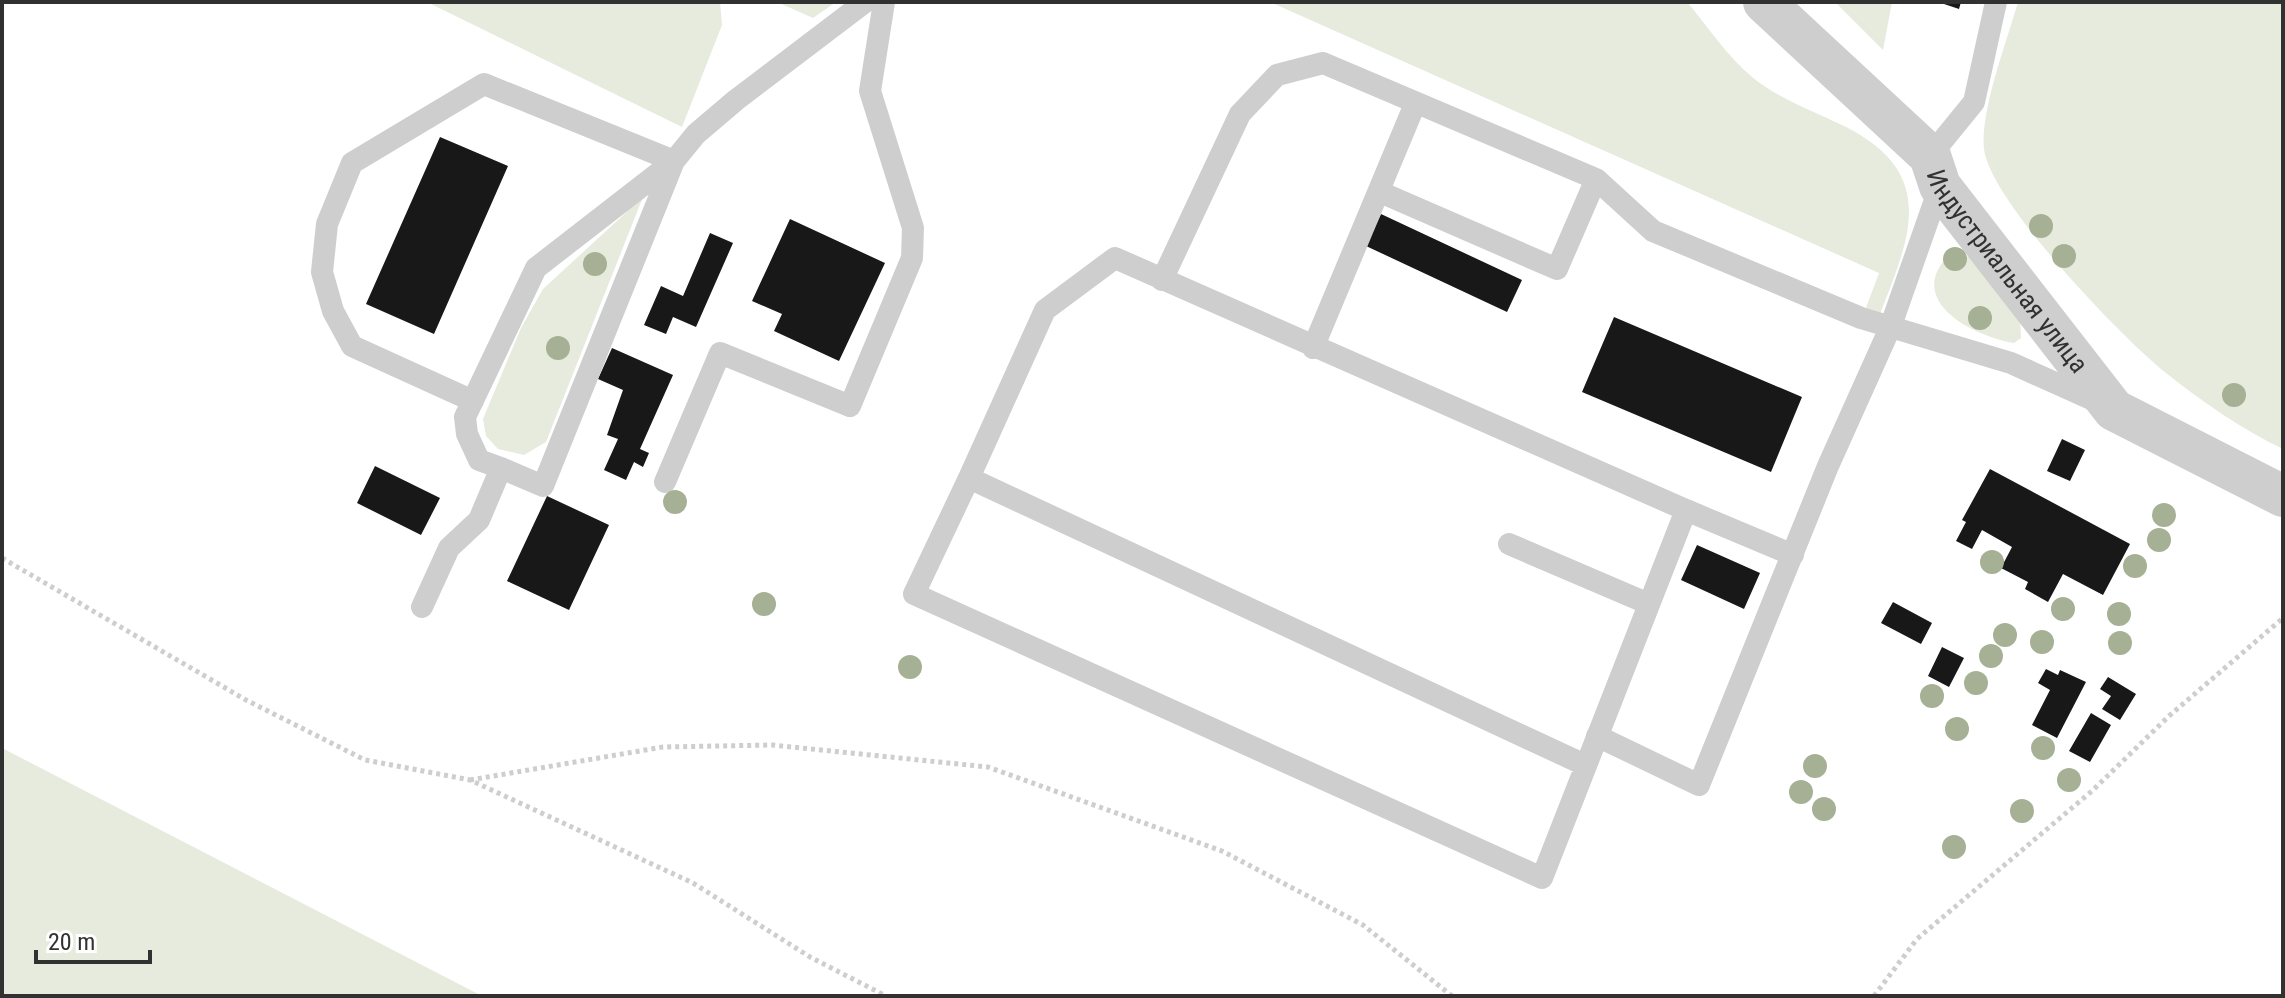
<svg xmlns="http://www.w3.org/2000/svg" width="2285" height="998" font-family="'Roboto Condensed',sans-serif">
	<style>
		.green { fill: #e6ebdd }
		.building { fill: #181818 }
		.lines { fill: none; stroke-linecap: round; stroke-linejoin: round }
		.path { stroke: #cecece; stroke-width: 5; stroke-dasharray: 4 4; stroke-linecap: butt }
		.service { stroke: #cecece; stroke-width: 22 }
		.minor { stroke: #cecece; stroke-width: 42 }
		.tree { fill: #a5b094 }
		.labels { text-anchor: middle; stroke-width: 8; stroke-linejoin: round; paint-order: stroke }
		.street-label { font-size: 26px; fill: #313131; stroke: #fff }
	</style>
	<rect width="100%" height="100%" fill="#fff"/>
	<path class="green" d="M427 2H720L722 25 682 127Z
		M777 2H836L813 18Z
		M1270 2H1687C1708 27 1727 56 1752 77 1779 99 1813 111 1844 126 1938 173 1911 235 1880 314L1864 313 1879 273Z
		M1835 2H1892L1883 50Z
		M2018 2H2283V449C2243 430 2201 401 2166 373 2123 339 1990 201 1984 149 1980 111 2007 41 2018 2Z
		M643 197 546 442 524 455 498 449 486 436 483 419 521 328 543 289Z
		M1961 254 1969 257 2020 317 2021 338 2014 343C1976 337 1904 302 1948 256Z
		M2 748 482 996H2Z"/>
	<path class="building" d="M1938 2H1961L1959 9Z
		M440 137 508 166 434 334 366 304Z
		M1381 214 1522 280 1507 312 1366 246Z
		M790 219 885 263 839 361 774 331 782 314 752 301Z
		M710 233 733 243 696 327 673 317 666 334 644 325 661 286 683 296Z
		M1614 317 1802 397 1771 472 1582 392Z
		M612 348 673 375 640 449 649 453 643 467 634 462 626 480 604 470 618 439 607 435 623 390 598 379Z
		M2062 439 2085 450 2070 481 2047 471Z
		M375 466 440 498 421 535 357 503Z
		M1990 469 2130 544 2103 595 2063 574 2048 602 2025 589 2028 582 2001 568 2012 547 1982 530 1972 549 1956 541 1966 522 1962 520Z
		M547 496 609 525 569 610 507 581Z
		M1697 545 1760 573 1744 609 1681 580Z
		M1893 602 1932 623 1921 644 1881 623Z
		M1942 647 1964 658 1949 687 1928 676Z
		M2046 669 2058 675 2060 670 2086 682 2057 738 2032 725 2050 690 2038 683Z
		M2108 677 2136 694 2120 720 2102 709 2111 696 2100 689Z
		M2091 713 2111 725 2090 762 2069 751Z"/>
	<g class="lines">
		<path class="path" d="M2 558 246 700 365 760 470 780 693 883 810 957 886 996
			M470 780 663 747 772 745 988 767 1222 851 1363 925 1452 996
			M1874 996 1917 939 2092 791 2169 716 2283 618"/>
		<path class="service" d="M1930 156 1974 102 1996 2
			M1380 192 1557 269 1596 179
			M1162 280 1240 114 1277 75 1323 63 1596 179 1653 231 1861 318 2011 363 2100 403
			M1313 348 1415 104
			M473 401 352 346 333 311 322 272 327 224 352 163 484 84 674 161 543 486 501 468
			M969 478 914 594 1542 878 1686 510 1115 258 1045 310 969 478 1585 765
			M665 482 720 353 850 406 912 258 913 228 870 91 884 2
			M1686 510 1793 555
			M1509 544 1649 604
			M422 607 449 548 479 520 501 468 479 460 467 434 465 417 536 268 674 161 696 134 736 100 865 2
			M1597 736 1699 785 1828 466 1890 328 1940 186"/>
		<path class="minor" id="s1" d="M1764 2 1930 156 1940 186 2114 410 2283 496"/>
	</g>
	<g class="tree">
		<circle cx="2041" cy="226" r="12"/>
		<circle cx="2064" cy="256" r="12"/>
		<circle cx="1955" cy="259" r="12"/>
		<circle cx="595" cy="264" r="12"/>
		<circle cx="1980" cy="318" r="12"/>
		<circle cx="558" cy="348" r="12"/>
		<circle cx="2234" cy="395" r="12"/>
		<circle cx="675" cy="502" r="12"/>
		<circle cx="2164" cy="515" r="12"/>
		<circle cx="2159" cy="540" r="12"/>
		<circle cx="1992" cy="562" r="12"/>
		<circle cx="2135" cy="566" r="12"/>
		<circle cx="764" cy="604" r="12"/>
		<circle cx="2063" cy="609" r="12"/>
		<circle cx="2119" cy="614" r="12"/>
		<circle cx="2005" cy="635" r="12"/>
		<circle cx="2042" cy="642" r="12"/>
		<circle cx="2120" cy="643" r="12"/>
		<circle cx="1991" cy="656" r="12"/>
		<circle cx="910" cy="667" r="12"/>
		<circle cx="1976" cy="683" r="12"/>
		<circle cx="1932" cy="696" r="12"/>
		<circle cx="1957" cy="729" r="12"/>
		<circle cx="2043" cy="748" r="12"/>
		<circle cx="1815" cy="766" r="12"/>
		<circle cx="2069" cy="780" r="12"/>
		<circle cx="1801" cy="792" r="12"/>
		<circle cx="1824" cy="809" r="12"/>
		<circle cx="2022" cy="811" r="12"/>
		<circle cx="1954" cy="847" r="12"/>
	</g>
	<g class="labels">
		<g class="street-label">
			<text dy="9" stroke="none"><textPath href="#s1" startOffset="366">Индустриальная улица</textPath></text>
		</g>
	</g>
	<rect width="2285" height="998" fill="none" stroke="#313131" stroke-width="8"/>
	<path d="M36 950v12h114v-12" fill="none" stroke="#313131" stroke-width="4"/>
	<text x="48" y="950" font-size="24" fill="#313131" stroke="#ffffff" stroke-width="6" paint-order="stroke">20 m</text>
</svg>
